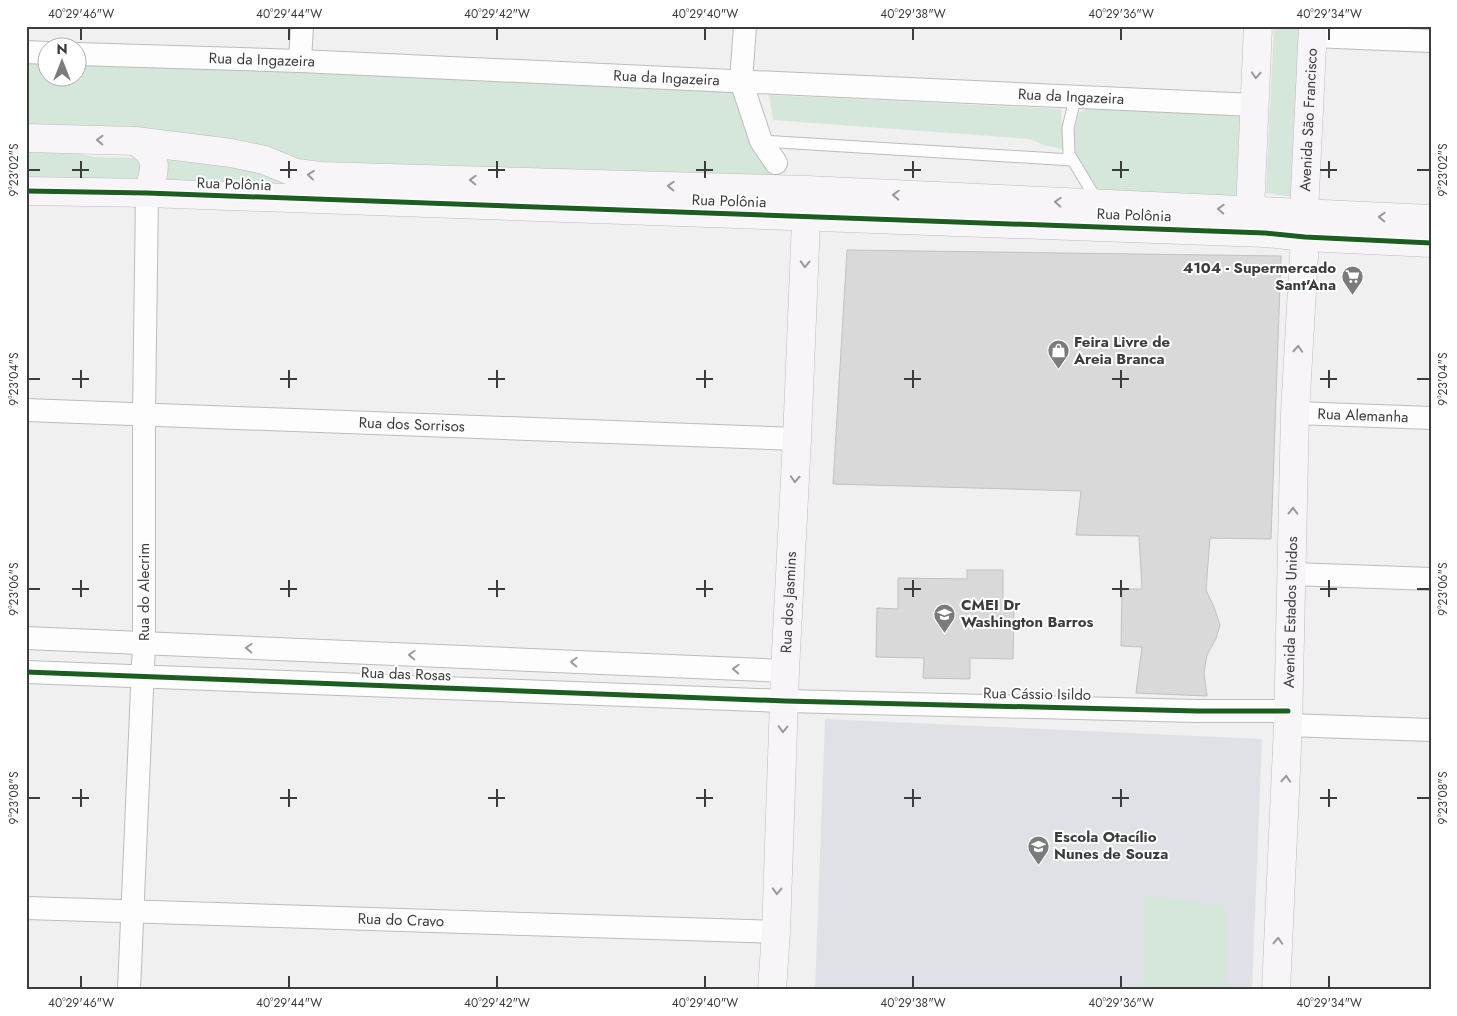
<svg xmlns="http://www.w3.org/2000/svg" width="1457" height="1016" font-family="Jost,sans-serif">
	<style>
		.built { fill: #dfe1e6 }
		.green { fill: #d5e6da }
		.building { fill: #d9d9d9; stroke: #c1c1c1 }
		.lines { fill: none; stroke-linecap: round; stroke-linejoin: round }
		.lane-casing { stroke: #bcbcbc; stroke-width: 13 }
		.street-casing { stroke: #bcbcbc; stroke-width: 24 }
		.secondary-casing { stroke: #bcbcbc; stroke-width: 29 }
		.lane { stroke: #fdfdfd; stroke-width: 11 }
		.street { stroke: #fdfdfd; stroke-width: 22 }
		.secondary { stroke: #f8f5f8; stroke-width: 28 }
		.cycleway-casing { stroke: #fff; stroke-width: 8 }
		.cycleway { stroke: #1b5e20; stroke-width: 5 }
		.oneway { stroke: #9a989a }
		.oneway2 { stroke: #9c9c9c }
		.ticks { fill: none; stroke: #3b3c3c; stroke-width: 2 }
		.labels { text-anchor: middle; stroke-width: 4; stroke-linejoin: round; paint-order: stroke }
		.street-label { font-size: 15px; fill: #3b3c3c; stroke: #fff }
		.poi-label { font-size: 15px; font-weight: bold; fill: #3b3c3c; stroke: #fff; text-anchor: start }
		.neatline { fill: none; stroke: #3b3c3c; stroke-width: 2 }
		.ticks-label { font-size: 12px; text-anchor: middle; fill: #3b3c3c }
	</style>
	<rect width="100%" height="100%" fill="#f0f0f1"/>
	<path class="built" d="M825 719 1262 739 1252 990H815Z"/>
	<path class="green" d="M1274 26H1301L1292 197 1266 193Z
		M78 56 734 88 783 181 296 170 26 130V58L47 57 48 78H78Z
		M769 95 1061 109 1063 149 1043 145 1030 139 773 120Z
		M1094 106 1242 115 1237 203 1103 196C1094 182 1076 160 1074 144 1073 132 1076 123 1079 112Z
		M26 144 57 149 94 157 142 158 141 180 26 183Z
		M167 149 500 191 162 184Z
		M1144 896 1226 905V990H1144Z"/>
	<path class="building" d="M847 250 1281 256 1271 539 1210 538 1206 590 1214 607 1220 625 1216 639 1207 655 1204 673 1207 696 1136 693 1142 647 1121 646 1122 589H1142L1139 536 1076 535 1081 491 833 484Z
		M967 570H1003V602H1014L1013 659 970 658V679L923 678 924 658 876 657 877 608 898 609V578L967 579Z"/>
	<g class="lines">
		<defs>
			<path id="lane" d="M1076 95 1068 128 1069 154 1098 202
				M761 141 1072 160"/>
			<g id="street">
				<path d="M745 26 741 81 761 141 776 163"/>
				<path d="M1313 36 1431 41"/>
				<path d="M26 52 48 53"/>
				<path id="s1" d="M78 54 300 61 1254 105"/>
				<path d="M300 61 302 26"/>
				<path id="s2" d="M26 410 797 439"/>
				<path id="s3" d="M1295 413 1431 418"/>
				<path d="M1292 574 1431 579"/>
				<path d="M26 638 785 671"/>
				<path d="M26 672 785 701 1197 711H1288"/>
				<path d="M1288 725 1431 730"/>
				<path id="s4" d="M26 908 776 932"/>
				<path d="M129 990 144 643V415L147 193"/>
			</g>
			<g id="secondary">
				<path d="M1258 26 1250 211 1260 226"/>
				<path d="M26 138 135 141 231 153 264 160 296 173 320 176 807 190 1431 219"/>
				<path d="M135 141C139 144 144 147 148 151 159 162 152 181 147 193"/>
				<path d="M26 191 147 193 1265 233 1305 237 1431 243"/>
				<path id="s5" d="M772 990 776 932 785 671 797 439 807 197"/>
				<path id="s6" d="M1276 990 1288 725 1295 413 1305 237 1304 213 1313 26"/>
			</g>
		</defs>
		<use href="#lane" class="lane-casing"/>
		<use href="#street" class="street-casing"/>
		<use href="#secondary" class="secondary-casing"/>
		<use href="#lane" class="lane"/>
		<use href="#street" class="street"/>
		<use href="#secondary" class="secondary"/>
		<defs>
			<path id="cycleway" d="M26 191 147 193 1265 233 1305 237 1431 243
				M26 672 785 701 1197 711H1288"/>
		</defs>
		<use href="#cycleway" class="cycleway-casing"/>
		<use href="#cycleway" class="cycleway"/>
	</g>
	<defs><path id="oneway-chevron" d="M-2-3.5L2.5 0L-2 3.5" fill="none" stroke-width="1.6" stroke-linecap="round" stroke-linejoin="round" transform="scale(1.25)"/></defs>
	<g class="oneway">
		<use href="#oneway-chevron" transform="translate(1256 75) rotate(93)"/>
		<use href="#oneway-chevron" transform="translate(100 140) rotate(-178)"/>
		<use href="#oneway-chevron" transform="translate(311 175) rotate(-174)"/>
		<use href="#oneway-chevron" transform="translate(473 180) rotate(-178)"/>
		<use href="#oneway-chevron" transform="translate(671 186) rotate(-178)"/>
		<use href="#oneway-chevron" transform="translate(896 195) rotate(-177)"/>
		<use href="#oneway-chevron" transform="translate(1058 202) rotate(-177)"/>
		<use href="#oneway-chevron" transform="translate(1221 209) rotate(-177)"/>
		<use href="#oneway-chevron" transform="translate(1382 217) rotate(-178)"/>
		<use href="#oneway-chevron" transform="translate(805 264) rotate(92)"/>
		<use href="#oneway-chevron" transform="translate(1298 349) rotate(-87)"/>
		<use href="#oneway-chevron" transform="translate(795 479) rotate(93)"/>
		<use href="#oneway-chevron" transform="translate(1293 511) rotate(-89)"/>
		<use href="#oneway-chevron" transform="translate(783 729) rotate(92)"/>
		<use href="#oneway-chevron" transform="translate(1286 779) rotate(-87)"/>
		<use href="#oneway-chevron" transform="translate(777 891) rotate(92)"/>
		<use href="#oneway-chevron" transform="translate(1278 941) rotate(-87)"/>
	</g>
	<g class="oneway2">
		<use href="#oneway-chevron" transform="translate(249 648) rotate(-178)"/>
		<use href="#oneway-chevron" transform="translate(412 655) rotate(-178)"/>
		<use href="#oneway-chevron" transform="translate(574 662) rotate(-178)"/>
		<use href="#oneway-chevron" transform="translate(736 669) rotate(-178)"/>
	</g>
	<path class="ticks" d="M81 28V40M289 28V40M497 28V40M705 28V40M913 28V40M1121 28V40M1329 28V40M81 161V178M289 161V178M497 161V178M705 161V178M913 161V178M1121 161V178M1329 161V178M28 170H40M72 170H89M280 170H297M488 170H505M696 170H713M904 170H921M1112 170H1129M1320 170H1337M1417 170H1430M81 370V388M289 370V388M497 370V388M705 370V388M913 370V388M1121 370V388M1329 370V388M28 379H40M72 379H89M280 379H297M488 379H505M696 379H713M904 379H921M1112 379H1129M1320 379H1337M1417 379H1430M81 580V597M289 580V597M497 580V597M705 580V597M913 580V597M1121 580V597M1329 580V597M28 589H40M72 589H89M280 589H297M488 589H505M696 589H713M904 589H921M1112 589H1129M1320 589H1337M1417 589H1430M81 789V807M289 789V807M497 789V807M705 789V807M913 789V807M1121 789V807M1329 789V807M28 798H40M72 798H89M280 798H297M488 798H505M696 798H713M904 798H921M1112 798H1129M1320 798H1337M1417 798H1430M81 976V988M289 976V988M497 976V988M705 976V988M913 976V988M1121 976V988M1329 976V988"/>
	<defs>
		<symbol id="supermarket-pin" viewBox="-11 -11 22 30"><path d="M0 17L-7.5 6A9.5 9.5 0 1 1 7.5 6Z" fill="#7a7b7b" stroke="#fff"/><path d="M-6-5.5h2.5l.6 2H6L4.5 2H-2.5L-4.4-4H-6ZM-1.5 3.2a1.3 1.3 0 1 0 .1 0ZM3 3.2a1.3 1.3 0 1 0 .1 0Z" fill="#fff"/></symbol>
		<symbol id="shop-pin" viewBox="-11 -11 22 30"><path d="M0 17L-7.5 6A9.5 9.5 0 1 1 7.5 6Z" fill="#7a7b7b" stroke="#fff"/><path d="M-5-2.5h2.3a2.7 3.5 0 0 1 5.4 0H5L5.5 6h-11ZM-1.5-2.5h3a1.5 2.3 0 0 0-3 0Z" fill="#fff"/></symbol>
		<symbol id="school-pin" viewBox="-11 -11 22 30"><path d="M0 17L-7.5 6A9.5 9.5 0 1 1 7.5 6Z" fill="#7a7b7b" stroke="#fff"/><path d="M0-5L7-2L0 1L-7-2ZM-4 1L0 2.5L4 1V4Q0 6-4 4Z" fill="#fff"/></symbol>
	</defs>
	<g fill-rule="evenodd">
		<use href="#supermarket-pin" x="1340" y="264" width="25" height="34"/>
		<use href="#shop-pin" x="1046" y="338" width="25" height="34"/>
		<use href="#school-pin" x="932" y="602" width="25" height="34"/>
		<use href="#school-pin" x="1026" y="834" width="25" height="34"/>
	</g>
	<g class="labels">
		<g class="street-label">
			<text dy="5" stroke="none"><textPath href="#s1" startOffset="184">Rua da Ingazeira</textPath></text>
			<text dy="5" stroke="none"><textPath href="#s1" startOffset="589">Rua da Ingazeira</textPath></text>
			<text dy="5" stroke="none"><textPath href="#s1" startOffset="994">Rua da Ingazeira</textPath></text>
			<text dy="5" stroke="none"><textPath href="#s6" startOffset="871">Avenida São Francisco</textPath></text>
			<text transform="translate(234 184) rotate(2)" y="5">Rua Polônia</text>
			<text transform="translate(729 201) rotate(2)" y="5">Rua Polônia</text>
			<text transform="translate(1134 215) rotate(2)" y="5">Rua Polônia</text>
			<text dy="5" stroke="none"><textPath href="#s3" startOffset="68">Rua Alemanha</textPath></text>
			<text dy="5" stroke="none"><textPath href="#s2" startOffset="386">Rua dos Sorrisos</textPath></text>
			<text transform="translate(144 592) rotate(-90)" y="5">Rua do Alecrim</text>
			<text dy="5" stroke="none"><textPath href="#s5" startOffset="388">Rua dos Jasmins</textPath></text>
			<text dy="5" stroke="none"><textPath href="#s6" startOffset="378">Avenida Estados Unidos</textPath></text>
			<text transform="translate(406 674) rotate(2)" y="5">Rua das Rosas</text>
			<text transform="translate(1037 694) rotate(1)" y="5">Rua Cássio Isildo</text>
			<text dy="5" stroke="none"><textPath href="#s4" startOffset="375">Rua do Cravo</textPath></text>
		</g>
		<g class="poi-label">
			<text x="1336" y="273" text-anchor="end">4104 - Supermercado<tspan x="1336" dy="17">Sant'Ana</tspan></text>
			<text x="1074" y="347">Feira Livre de<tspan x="1074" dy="17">Areia Branca</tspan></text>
			<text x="961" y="610">CMEI Dr<tspan x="961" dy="17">Washington Barros</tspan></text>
			<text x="1054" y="842">Escola Otacílio<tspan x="1054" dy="17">Nunes de Souza</tspan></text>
		</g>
	</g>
	<rect width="1457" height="1016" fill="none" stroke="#ffffff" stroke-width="55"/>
	<g transform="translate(62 62)"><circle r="24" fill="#ffffff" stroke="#b1b1b1"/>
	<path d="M0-4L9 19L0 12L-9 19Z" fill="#7a7b7b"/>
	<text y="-8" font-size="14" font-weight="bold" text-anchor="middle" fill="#3b3c3c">N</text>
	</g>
	<rect x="28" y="28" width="1402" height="960" class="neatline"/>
	<g class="ticks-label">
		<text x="81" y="18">40°29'46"W</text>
		<text x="289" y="18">40°29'44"W</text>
		<text x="497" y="18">40°29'42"W</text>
		<text x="705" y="18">40°29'40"W</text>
		<text x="913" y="18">40°29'38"W</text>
		<text x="1121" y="18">40°29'36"W</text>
		<text x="1329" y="18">40°29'34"W</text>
		<text transform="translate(14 170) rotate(-90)" y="4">9°23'02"S</text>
		<text transform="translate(1443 170) rotate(-90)" y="4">9°23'02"S</text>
		<text transform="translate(14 379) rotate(-90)" y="4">9°23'04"S</text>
		<text transform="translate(1443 379) rotate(-90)" y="4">9°23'04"S</text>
		<text transform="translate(14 589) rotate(-90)" y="4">9°23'06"S</text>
		<text transform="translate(1443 589) rotate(-90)" y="4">9°23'06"S</text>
		<text transform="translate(14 798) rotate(-90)" y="4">9°23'08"S</text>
		<text transform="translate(1443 798) rotate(-90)" y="4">9°23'08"S</text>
		<text x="81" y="1007">40°29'46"W</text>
		<text x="289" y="1007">40°29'44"W</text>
		<text x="497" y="1007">40°29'42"W</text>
		<text x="705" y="1007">40°29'40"W</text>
		<text x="913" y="1007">40°29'38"W</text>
		<text x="1121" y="1007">40°29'36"W</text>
		<text x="1329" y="1007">40°29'34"W</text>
	</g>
</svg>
